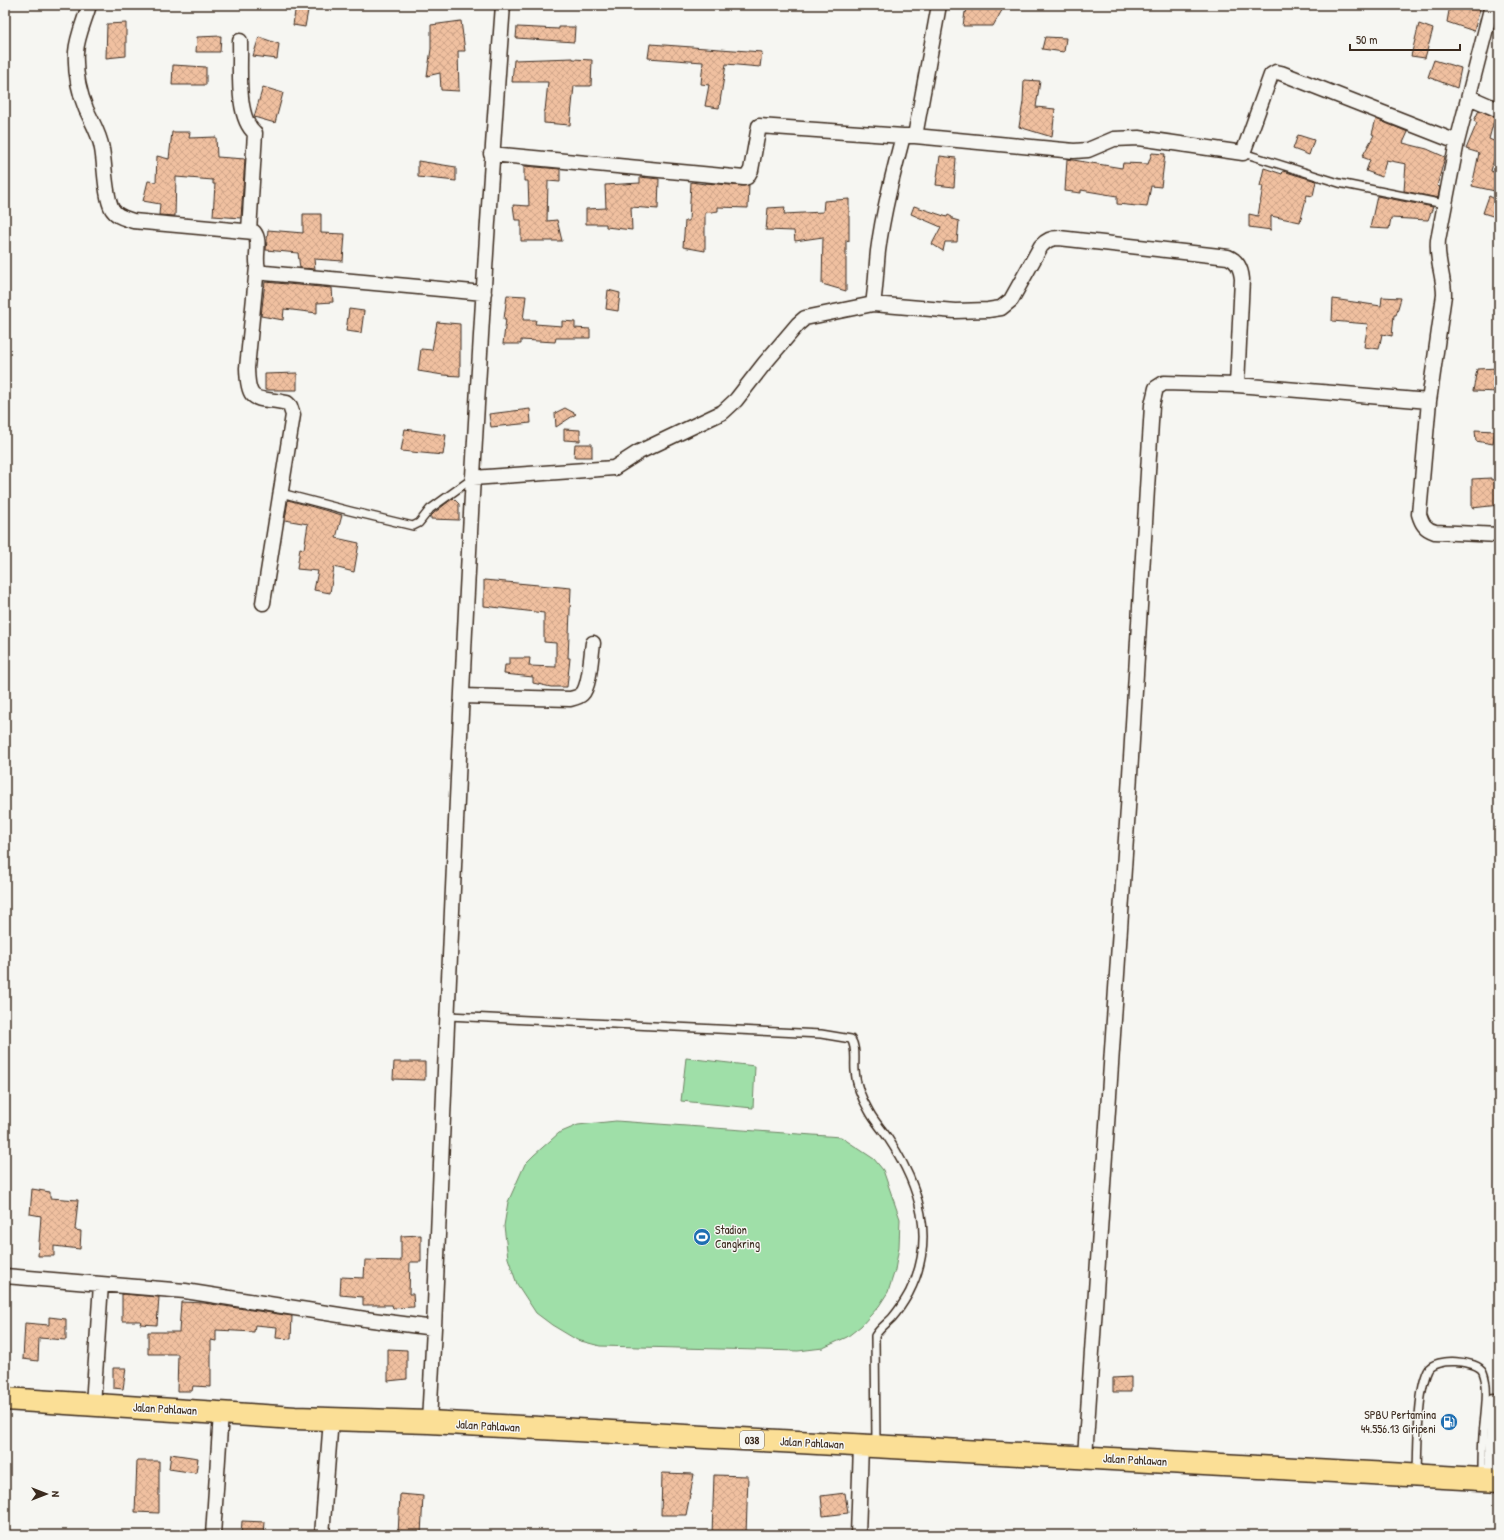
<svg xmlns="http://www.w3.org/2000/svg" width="1504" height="1540" font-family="'Patrick Hand',sans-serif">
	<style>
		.pitch { fill: #9fdfa8; stroke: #6d8463 }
		.building { fill: url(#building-cross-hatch); stroke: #3b2a1e }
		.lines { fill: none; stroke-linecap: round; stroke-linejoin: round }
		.lane-casing { stroke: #3b2a1e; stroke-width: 10 }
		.street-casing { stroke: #3b2a1e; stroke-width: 17 }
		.primary-casing { stroke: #3b2a1e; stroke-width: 25 }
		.lane { stroke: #f6f6f2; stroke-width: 7 }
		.street { stroke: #f6f6f2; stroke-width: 14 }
		.primary { stroke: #fbdf96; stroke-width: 22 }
		.labels { text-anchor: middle; stroke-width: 3; stroke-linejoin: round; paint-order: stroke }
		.shield { fill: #f6f6f2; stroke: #73675e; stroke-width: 1 }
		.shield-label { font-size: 11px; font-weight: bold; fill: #3b2a1e }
		.poi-label { font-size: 12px; fill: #3b2a1e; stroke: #f6f6f2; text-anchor: start }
		.street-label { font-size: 12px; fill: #3b2a1e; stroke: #f6f6f2 }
	</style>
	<defs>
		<pattern id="building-cross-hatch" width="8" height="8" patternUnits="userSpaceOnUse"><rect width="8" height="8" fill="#f0c0a0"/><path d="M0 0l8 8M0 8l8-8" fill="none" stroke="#cfa589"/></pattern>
	</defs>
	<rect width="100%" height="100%" fill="#f6f6f2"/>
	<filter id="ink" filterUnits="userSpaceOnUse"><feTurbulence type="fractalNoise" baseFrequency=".025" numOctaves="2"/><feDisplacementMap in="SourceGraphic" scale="8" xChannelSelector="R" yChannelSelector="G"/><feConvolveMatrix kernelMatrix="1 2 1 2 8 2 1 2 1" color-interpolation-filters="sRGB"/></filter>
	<g filter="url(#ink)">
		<path class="pitch" d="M686 1058 755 1066 753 1108 681 1101Z
			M616 1121 841 1137 874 1159 883 1170 900 1219 899 1247 895 1270 888 1292 879 1306 861 1326 847 1337 823 1348 798 1351 600 1346 577 1340 552 1325 536 1313 517 1284 508 1258 504 1226 508 1202 525 1164 534 1155 559 1133 578 1125Z"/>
		<path class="building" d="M296 5H309L305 27 293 25Z
			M968 5H1005L993 26H963L965 12 966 13Z
			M1450 5H1481L1474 31 1447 22Z
			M461 21 465 51H458L459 91 441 90 440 73 427 76 431 49V25Z
			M126 23V56L106 58 107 24Z
			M1419 24 1433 29 1425 58 1411 56Z
			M517 27 559 29V27H575L574 42 516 38Z
			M221 36 220 52H196L197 37Z
			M259 37 279 44 277 59 253 56Z
			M1045 37 1066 38 1064 52 1042 49Z
			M650 44 762 52 760 67 726 64 719 108 705 106 709 85 701 84 703 62 648 58Z
			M573 58V59L592 60 591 86H574L570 125 544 123V111H545L548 82H512L514 60Z
			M1434 60 1461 68 1457 88 1428 77Z
			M173 65 206 67V85H172Z
			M1024 80 1040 81 1036 107 1055 109 1052 137 1019 127 1023 102Z
			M263 87 283 93 275 123 254 117Z
			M1479 110 1495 117 1489 139 1498 143 1491 171 1499 174 1495 191 1472 186 1479 153 1466 149 1477 123 1474 121Z
			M1376 119 1408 132 1403 143 1427 149 1445 157 1437 186 1440 187 1438 198 1404 191 1406 164 1386 160 1382 177 1366 171 1370 160 1362 157 1374 135 1372 134Z
			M172 132H190L189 138 216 137 217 157 245 159 241 218 213 216 215 184H213V180L176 177 175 216 159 215 160 204 143 201 148 181 156 182 157 156 169 159Z
			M1298 135 1314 140 1309 155 1293 149Z
			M1152 153 1165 154 1161 187 1151 186 1147 207 1117 204V196L1081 190V193L1065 191 1067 159 1122 168 1123 163 1148 164Z
			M940 156 956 158 954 187 936 185Z
			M418 161 456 167V181L418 177Z
			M524 166 560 169V182L548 181 547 221 557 220 562 241H521V220H515L513 205 529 206 528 181H524Z
			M1264 168 1282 174 1283 171 1316 181 1313 196 1307 195 1300 222 1271 216V230L1249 227V214L1258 216 1263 186H1260Z
			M640 177 659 179 658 209 631 207 632 230 606 227V224H586V209L606 208 605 185 640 183Z
			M691 182 705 184V183L743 186 749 185 748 208 718 207V211L705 213V251L683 247 685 221H689Z
			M1377 196 1433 207 1428 220 1391 218 1389 229 1370 228Z
			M1489 196 1499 201V218L1483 213Z
			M849 199V241L846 240V291L822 284 823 237 795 241 794 231 766 230 768 208 785 207 784 214 823 212 824 201Z
			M914 206 947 217 948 215 952 217V219L959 221 957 242H945L943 251 932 244 941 227 911 214Z
			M303 214H321V233L345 234 343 261 314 259 315 269 300 268 298 253 266 250 268 230 303 233Z
			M265 282 332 288 333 302 317 303V313L284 309 283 320 261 316Z
			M608 290 620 293 618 311 606 309Z
			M507 295 526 296 523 320H536L535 324 562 326V321L575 322V328L590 329V338H556L555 342 521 340V344H503L506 319H504Z
			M1382 297 1401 298 1396 315H1394L1392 336 1382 334 1379 349 1364 347 1368 324 1332 321 1333 299 1381 306Z
			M349 309 364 311 361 333 346 331Z
			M437 322 460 324V376L443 375 418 371 421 349 432 350Z
			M1499 368V392L1473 391 1477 369Z
			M297 373V390H265V374Z
			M565 408 576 414 556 427 555 413Z
			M530 409 531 423 491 427 489 414Z
			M405 429 446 435 443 455 401 451Z
			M564 429 580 430V441L564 440Z
			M1475 430 1495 431 1493 444 1476 441Z
			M575 444H592V457H574Z
			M1491 478V480L1499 479V505L1472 508V479Z
			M453 498 459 504V520L431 519V516L434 513Z
			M288 500 342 515 336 538 359 543 354 572 334 567 330 593 314 590 318 571 297 569 300 548 304 549 308 524 285 520Z
			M484 580 571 588 568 658H570L567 687H551L533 683V677L504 674 505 665H509V658H530L529 666 556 667V643L544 642V613L484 606Z
			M394 1062H425V1080L393 1079Z
			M32 1189 50 1192V1198L78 1200 75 1230 81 1231 80 1249 54 1246V1256H38L41 1216 30 1214Z
			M421 1235V1262H410L409 1294H413L414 1307 393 1308 392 1305H363V1297L340 1295 341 1277 364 1278 365 1260 401 1261V1236Z
			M122 1294 159 1297 157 1325 140 1324 141 1321H122Z
			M181 1302 204 1303 292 1316 291 1339 276 1338 277 1327 255 1325 254 1332 216 1330V1341L211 1340V1387L193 1386 192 1391H177L178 1354H148V1332H179Z
			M49 1317 66 1319V1340L39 1338 38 1361 23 1359 25 1323 49 1325Z
			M388 1349 407 1350V1379L388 1381Z
			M113 1368H126L123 1389 113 1388Z
			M1131 1377V1392H1113V1378Z
			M171 1454 198 1458 196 1473 169 1469Z
			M137 1461H159V1513L135 1512Z
			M662 1473 694 1474 686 1515H661Z
			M714 1475 748 1476 746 1535H712Z
			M845 1493 848 1513 823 1516 821 1496Z
			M400 1494 423 1496 421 1535H398Z
			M242 1521 265 1522 264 1535H241Z"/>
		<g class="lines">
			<defs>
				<path id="lane" d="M1243 153 1339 183 1444 204
					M281 493 350 511 413 526 419 523 430 509 473 478
					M448 1016 821 1034 851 1039C857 1048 854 1060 855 1071 856 1085 862 1099 869 1111 874 1121 882 1129 888 1138 920 1186 937 1239 909 1293 904 1302 898 1311 892 1318 886 1324 879 1329 875 1336L876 1444
					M1417 1473C1418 1446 1417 1393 1428 1370 1435 1357 1478 1360 1483 1372 1490 1389 1484 1418 1483 1436 1482 1449 1482 1463 1482 1476"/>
				<path id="street" d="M89 5C85 20 77 36 76 52 75 71 79 92 86 109 92 122 100 135 102 149 105 165 105 196 112 209 117 217 125 218 133 221L254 232C262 242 253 259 259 271L265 273 484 293
					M939 5 915 136 1074 151 1088 150 1114 139 1139 138 1243 153 1271 75 1276 72 1281 73 1457 142
					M1492 5 1457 142 1438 240C1436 260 1444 276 1444 295L1429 401 1419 514C1422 524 1425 529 1435 532L1499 535
					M240 41C241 65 235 117 255 133L249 231
					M1469 97 1499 110
					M491 154 744 178 747 177 751 170 759 126 903 136
					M257 267 247 368C248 407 257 396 287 403L290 406 293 415 263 603
					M873 304 955 311 988 310 1001 308 1011 300 1041 246C1047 240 1051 238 1059 238L1228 257C1238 261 1241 269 1242 279L1237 385
					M473 478 614 468 639 452 723 412 736 400 764 364 798 324 805 318 873 304C876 286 876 269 878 251 883 212 893 174 903 136H915
					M462 696 570 699C574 698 579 697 582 694 590 686 591 655 593 643
					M5 1276 185 1291 365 1319 434 1328
					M93 1405 101 1284
					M429 1422 434 1328C453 887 470 445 503 5
					M1085 1457 1128 808 1152 405 1156 388 1164 383 1237 385 1429 401
					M1492 1479 1494 1402
					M213 1535 221 1413
					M322 1535 331 1419
					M858 1535 861 1445"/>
				<path id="primary" d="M5 1399 295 1418 429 1422 1499 1480"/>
			</defs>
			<use href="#lane" class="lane-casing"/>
			<use href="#street" class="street-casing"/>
			<use href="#primary" class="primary-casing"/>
			<use href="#lane" class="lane"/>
			<use href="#street" class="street"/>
			<use href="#primary" class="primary"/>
		</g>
	</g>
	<defs>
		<symbol id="stadium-disc" viewBox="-11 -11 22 22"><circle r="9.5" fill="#1f6fb2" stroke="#f6f6f2"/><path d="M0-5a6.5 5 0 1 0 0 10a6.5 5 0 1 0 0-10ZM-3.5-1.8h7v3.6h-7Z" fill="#fff"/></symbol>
		<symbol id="fuel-disc" viewBox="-11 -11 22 22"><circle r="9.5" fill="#1f6fb2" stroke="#f6f6f2"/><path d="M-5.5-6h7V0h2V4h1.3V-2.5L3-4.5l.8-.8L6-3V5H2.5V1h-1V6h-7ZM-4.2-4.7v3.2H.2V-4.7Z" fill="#fff"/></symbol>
	</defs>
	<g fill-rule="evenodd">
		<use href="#stadium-disc" x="692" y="1227" width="20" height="20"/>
		<use href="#fuel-disc" x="1439" y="1412" width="20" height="20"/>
	</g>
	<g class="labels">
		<rect class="shield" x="740" y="1431" width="24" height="18" rx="3"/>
		<g class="shield-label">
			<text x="752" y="1444">038</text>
		</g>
		<g class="poi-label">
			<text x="715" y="1234">Stadion<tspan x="715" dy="14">Cangkring</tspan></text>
			<text x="1436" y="1419" text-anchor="end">SPBU Pertamina<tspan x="1436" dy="14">44.556.13 Giripeni</tspan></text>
		</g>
		<g class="street-label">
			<text transform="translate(165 1409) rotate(3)" y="4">Jalan Pahlawan</text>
			<text transform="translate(488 1426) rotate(3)" y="4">Jalan Pahlawan</text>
			<text transform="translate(812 1443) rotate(3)" y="4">Jalan Pahlawan</text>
			<text transform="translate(1135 1460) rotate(3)" y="4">Jalan Pahlawan</text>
		</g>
	</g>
	<rect width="1504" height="1540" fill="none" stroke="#f6f6f2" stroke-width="20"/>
	<rect x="10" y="10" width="1484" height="1520" fill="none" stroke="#3b2a1e" stroke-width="1.5" filter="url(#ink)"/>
	<g transform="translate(46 1494) rotate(90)" stroke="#f6f6f2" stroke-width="3" paint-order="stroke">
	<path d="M0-3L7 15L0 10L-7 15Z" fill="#3b2a1e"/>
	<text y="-6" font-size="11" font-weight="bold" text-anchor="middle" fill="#3b2a1e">N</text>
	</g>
	<path d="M1350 44v6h110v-6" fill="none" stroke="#3b2a1e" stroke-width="2"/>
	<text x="1356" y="44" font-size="12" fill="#3b2a1e" stroke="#f6f6f2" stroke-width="3" paint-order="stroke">50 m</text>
</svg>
